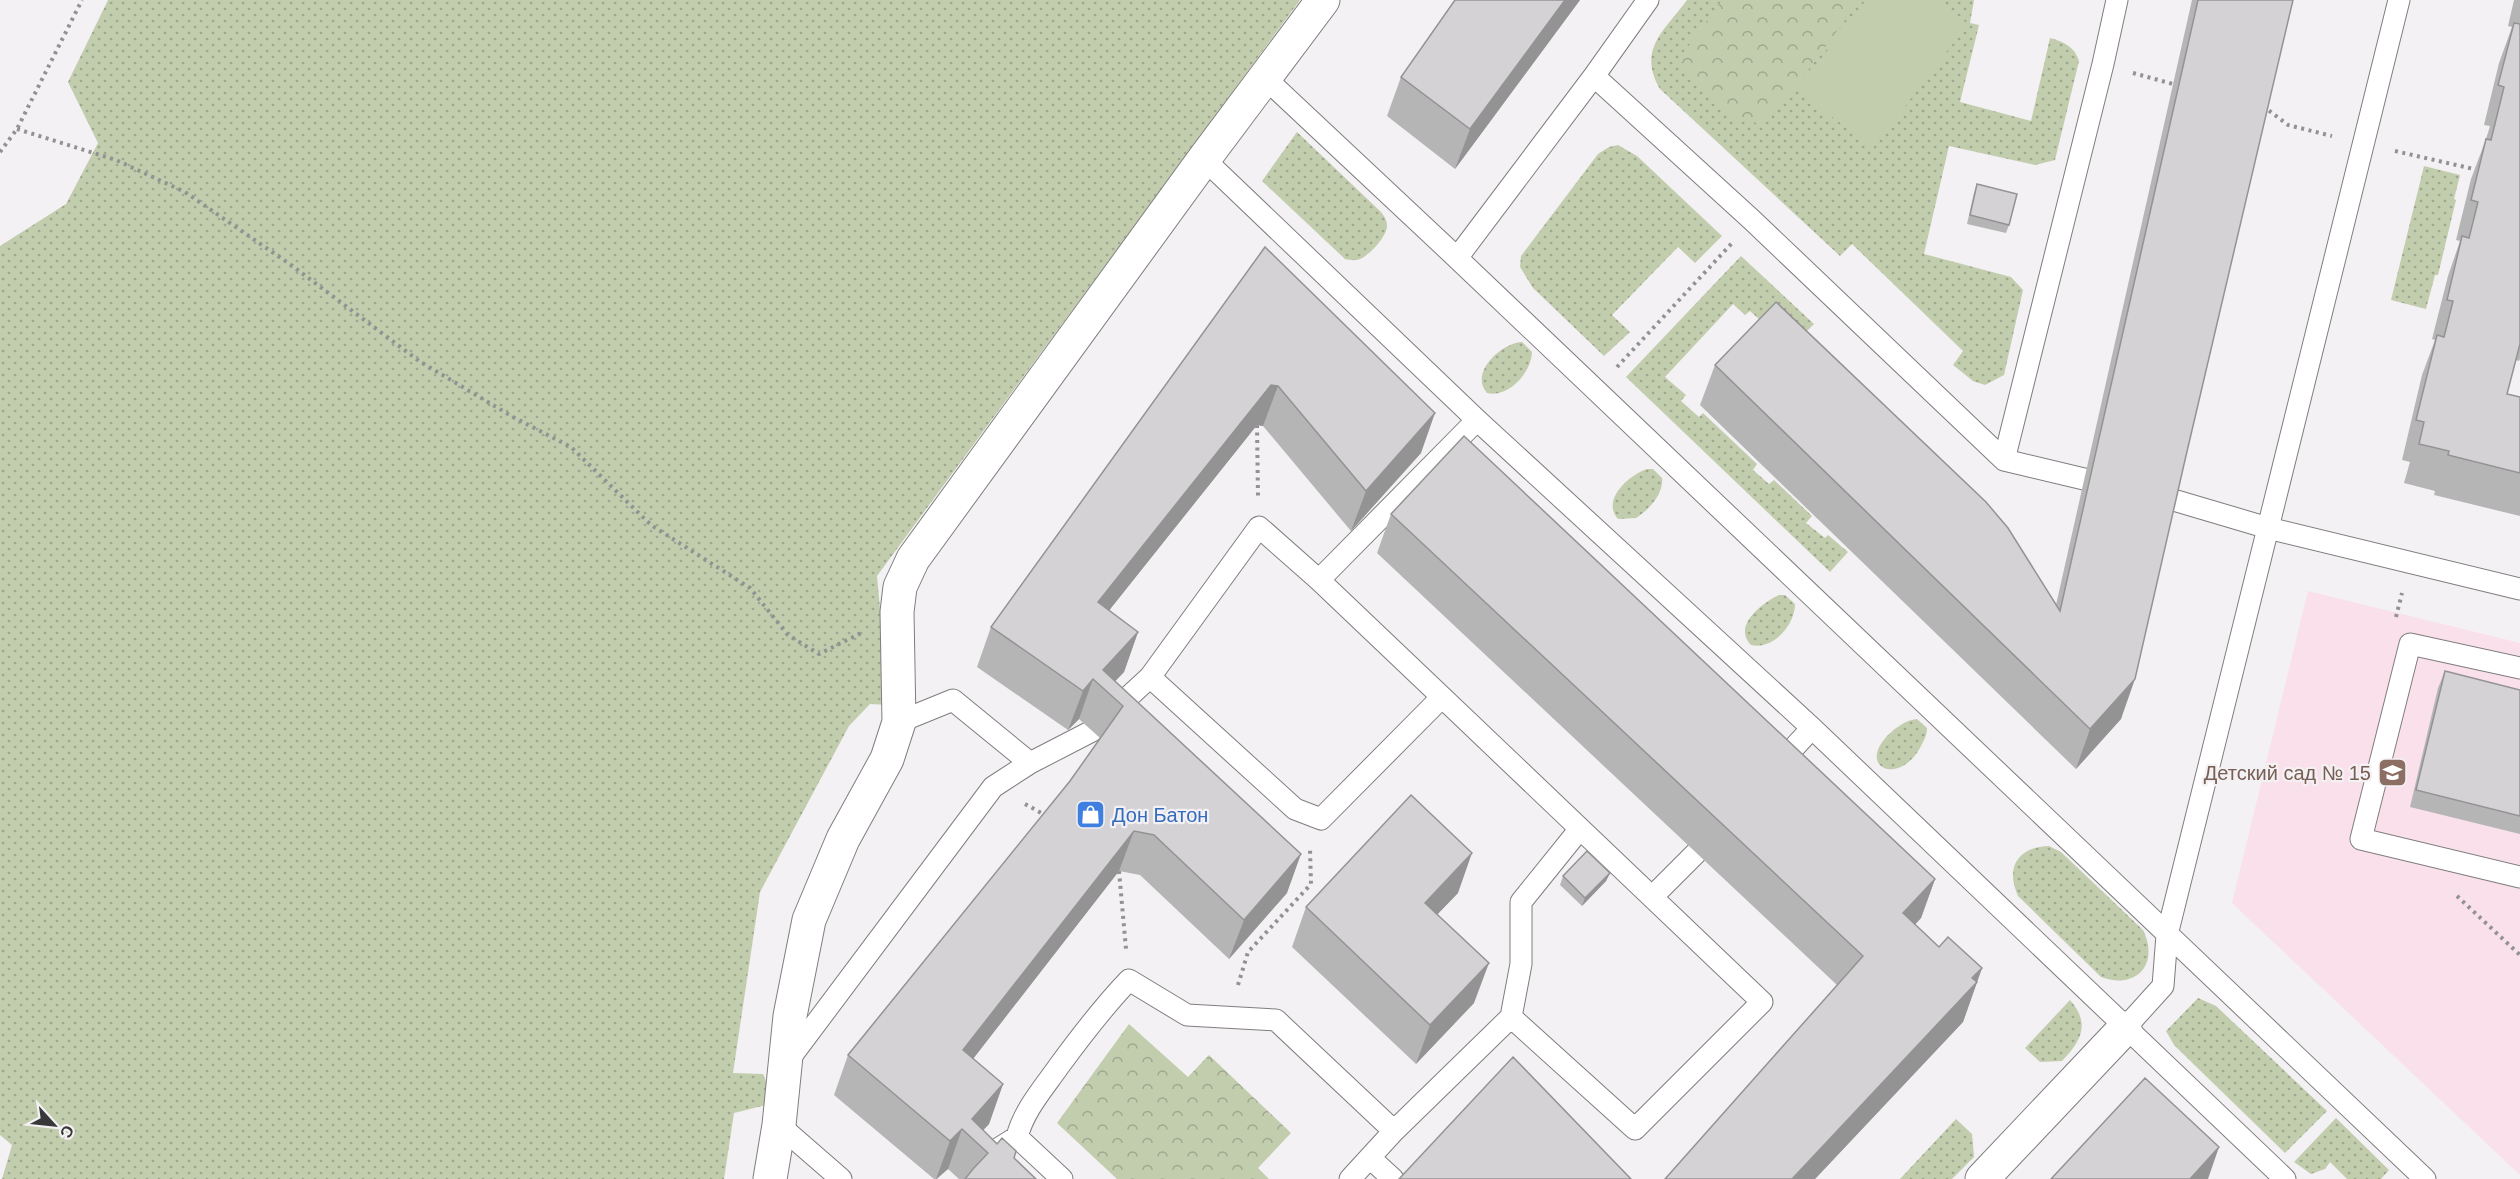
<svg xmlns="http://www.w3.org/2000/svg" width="2520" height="1179" font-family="Arial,sans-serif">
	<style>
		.education { fill: #f9e0ea }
		.grass { fill: url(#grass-dots) }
		.park { fill: url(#park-crowns) }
		.pitch { fill: #c2cdae }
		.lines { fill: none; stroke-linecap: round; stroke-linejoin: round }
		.service-casing { stroke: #807d7f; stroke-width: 23 }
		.minor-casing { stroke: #807d7f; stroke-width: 35 }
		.path { stroke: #939293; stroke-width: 4; stroke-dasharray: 3 4.5; stroke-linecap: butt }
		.service { stroke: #fff; stroke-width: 21 }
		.minor { stroke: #fff; stroke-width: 33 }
		.wall { fill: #b6b5b6 }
		.shaded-wall { fill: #949394 }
		.building { fill: #d4d2d4; stroke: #949394; stroke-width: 1.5 }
		.labels { text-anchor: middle; stroke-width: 4.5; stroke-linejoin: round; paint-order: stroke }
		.education-label { font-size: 20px; fill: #785e54; stroke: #f3f1f3; text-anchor: end }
		.shop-label { font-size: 20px; fill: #366cbe; stroke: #f3f1f3; text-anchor: start }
	</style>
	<defs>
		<pattern id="grass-dots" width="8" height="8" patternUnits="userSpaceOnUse" patternTransform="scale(1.5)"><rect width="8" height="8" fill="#c2cdae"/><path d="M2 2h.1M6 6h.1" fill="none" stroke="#9fa78f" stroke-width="1.8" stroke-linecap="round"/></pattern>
		<pattern id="park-crowns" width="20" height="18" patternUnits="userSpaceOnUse" patternTransform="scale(1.5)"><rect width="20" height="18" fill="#c2cdae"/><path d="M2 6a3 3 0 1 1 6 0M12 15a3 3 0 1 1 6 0" fill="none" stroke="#9fa78f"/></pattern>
	</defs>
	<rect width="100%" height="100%" fill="#f3f1f3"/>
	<path class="education" d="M2308 591 2520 643V1175L2232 903Z"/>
	<path class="grass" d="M108 0H1300L877 576 889 705 870 704 849 726 760 892 733 1073 763 1074 769 1089 766 1105 734 1113 724 1179H2L12 1145 0 1135V246L66 204 98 143 68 82Z
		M1687 0H1974L1970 23 1979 25 1960 102 2031 121 2050 38C2064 42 2075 47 2079 61L2055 160 2035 165 1949 146 1924 254 2011 277 2023 290 2004 375 1985 385 1973 381 1953 365 1963 351 1852 244 1840 256 1660 89C1637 50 1664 31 1687 0Z
		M1297 132 1381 212C1384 216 1387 220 1387 226 1387 236 1370 255 1360 259 1355 261 1351 260 1345 259L1262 181Z
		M1618 145 1637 156 1722 236 1695 263 1678 247 1612 315 1630 332 1604 356 1533 288 1520 267 1521 256 1598 154 1609 147Z
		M2424 166 2460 175 2454 199 2456 200 2438 275H2435L2426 309 2391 300Z
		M1741 256 1814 324 1799 339 1786 344 1750 311 1745 315 1733 304 1665 377 1686 395 1681 401 1699 417 1703 413 1757 464 1753 470 1769 484 1774 480 1812 516 1806 523 1825 538 1828 535 1848 552 1830 572 1626 377Z
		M1522 342 1532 352C1531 373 1509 398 1487 393 1469 373 1501 343 1522 342Z
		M1647 469H1653L1662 478C1664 493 1649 510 1636 518L1618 519C1601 500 1629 475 1647 469Z
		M1779 595H1785L1795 604C1795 625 1773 650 1751 645 1732 626 1762 603 1779 595Z
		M1917 719 1927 728C1927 735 1924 740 1921 746 1900 787 1855 768 1889 734 1897 727 1906 720 1917 719Z
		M2049 846 2061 852 2143 930C2160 964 2136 990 2101 977L2018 896C2005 867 2018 847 2049 846Z
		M2198 998 2216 1006 2327 1111 2285 1153 2174 1045 2166 1031Z
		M2070 1000C2091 1024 2081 1041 2062 1061L2040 1062 2025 1048Z
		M2336 1118 2389 1170 2381 1179H2347L2330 1162 2325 1169 2311 1174 2294 1162Z
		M1956 1119 1972 1134 1974 1157 1952 1179H1900Z"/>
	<path class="park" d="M1722 0H1860L1792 92 1770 118 1760 123 1746 122 1735 117 1713 98 1682 65 1684 52Z
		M1129 1024 1188 1077 1209 1055 1291 1133 1258 1168 1269 1179H1117L1057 1123Z"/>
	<path class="pitch" d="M1866 0H1937L1968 24 1873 148 1797 90Z"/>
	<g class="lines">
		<defs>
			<path id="service" d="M1594 76 1752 220 2004 460 2103 64 2117 0
				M1265 78 1457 258 2425 1179
				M1204 159 1477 420 1812 728 2285 1179
				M1457 258 1594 76 1648 0
				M2004 460 2084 479
				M2170 499 2268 528 2520 589
				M1319 580 1477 420
				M2520 668 2410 644 2361 839 2520 877
				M1111 713 1150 677
				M1030 763 1092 731
				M1776 767 1812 728
				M1652 897 1696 853
				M1511 1017 1521 964V902L1579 830
				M2125 1028 2163 986 2167 935 2399 0
				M787 1062 993 787 1030 763 953 700 899 722
				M779 1125 841 1179
				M1017 1137 1062 1179
				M985 1157 1017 1137C1024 1110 1043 1089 1059 1066 1081 1036 1103 1007 1129 980L1187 1015 1276 1020 1394 1131
				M1370 1158 1393 1179
				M1350 1179 1394 1131 1511 1017 1635 1129 1762 1002 1442 697 1321 819 1295 809 1150 677 1259 527 1319 580 1442 697"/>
			<path id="minor" d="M770 1179 779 1125 790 1016 809 920 843 839 887 759 899 722 897 612 900 587 913 559 1204 159 1323 0
				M1982 1179 2125 1028"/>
		</defs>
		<use href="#service" class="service-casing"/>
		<use href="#minor" class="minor-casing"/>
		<path class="path" d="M2133 73 2173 84
			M2263 106 2288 125 2332 136
			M17 129 116 160 185 192 291 265 419 361 513 417 571 447 651 525 750 588 788 635 819 654 861 633
			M2395 151 2478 170
			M0 152 17 129 82 0
			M1617 367 1732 243
			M1257 425 1258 497
			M2396 617 2402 593
			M1025 804 1045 815
			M1119 871 1126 949
			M2457 896 2520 955
			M1238 985 1248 952 1311 884 1310 848"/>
		<use href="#service" class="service"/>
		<use href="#minor" class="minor"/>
	</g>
	<path class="wall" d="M1455 0H1580L1455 169 1387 116 1401 77Z
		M2192 0H2293L2121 719 2076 769 1700 405 1715 365 2056 605Z
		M2514 0H2520V359L2519 361 2516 360 2507 394 2520 397V516L2434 495 2435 491 2404 483 2410 462 2402 460 2422 375 2435 340 2432 339 2448 276 2460 241 2456 240 2471 179 2486 139 2490 126 2484 125 2499 63 2512 27 2508 26Z
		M1977 184 2009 225 2006 233 1967 224 1974 193Z
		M1265 247 1421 453 1351 531 1263 426 1257 425 1109 610 1138 632 1124 672 1115 681 1287 893 1229 959 1140 875 1119 871 973 1058 1003 1084 989 1124 983 1130 1036 1179H959L948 1169 937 1179H934L834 1095 848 1055 1070 781 1100 738 1079 719 1068 730 977 667 991 627Z
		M1391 514 1935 879 1921 918 1915 924 1939 947 1982 968 1963 1022 1815 1179H1665L1837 985 1377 553Z
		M2445 671 2520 690V834L2410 807 2438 688Z
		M1610 873 1606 881 1582 906 1560 885 1563 876Z
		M1458 893 1437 914 1474 1003 1416 1064 1292 947 1306 907Z"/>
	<path class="shaded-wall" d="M1565 0H1580L1455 169 1470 129Z
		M1271 385 1278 386 1263 426 1257 425 1084 642 1098 602Z
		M1435 413 1421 453 1351 531 1366 491Z
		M1138 632 1124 672 1106 691 1103 670Z
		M1093 679 1079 719 1068 730 1083 691Z
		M2135 679 2121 719 2076 769 2090 729Z
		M1134 831 1119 871 949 1090 963 1050Z
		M1472 853 1458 893 1411 942 1425 903Z
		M1301 854 1287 893 1229 959 1244 920Z
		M1610 873 1606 881 1582 906 1585 898Z
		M1935 879 1921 918 1889 953 1903 913Z
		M1489 963 1474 1003 1416 1064 1430 1025Z
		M1982 968 1963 1022 1815 1179H1792Z
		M1003 1084 989 1124 974 1140 972 1119Z
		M962 1129 948 1169 936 1179 950 1141Z
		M2219 1147 2208 1179H2190Z"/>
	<path class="building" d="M1455 0H1565L1470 129 1401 77Z
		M2198 0H2293L2185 460 2135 679 2090 729 1715 365 1776 302 1986 502 2008 528 2060 611Z
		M2514 23 2520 24V344L2507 394 2520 397V473L2448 455 2449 451 2419 444 2424 422 2416 420 2437 335 2444 337 2453 301 2447 300 2462 236 2469 238 2478 202 2471 200 2486 139 2491 140 2504 87 2498 85Z
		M1977 184 2017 194 2009 225 1970 215Z
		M1265 247 1435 413 1366 491 1278 386 1271 385 1098 602 1138 632 1103 670 1301 854 1244 920 1154 835 1134 831 963 1050 1003 1084 972 1119 997 1144 1002 1138 1016 1151 1014 1158 1036 1179H965L973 1169 988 1153 962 1129 950 1141 848 1055 1070 781 1123 706 1093 679 1083 691 991 627Z
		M1464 436 1935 879 1903 913 1939 947 1948 937 1982 968 1972 978 1977 982 1792 1179H1665L1863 956 1391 514Z
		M2445 671 2520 690V816L2416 790Z
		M1411 795 1472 853 1425 903 1489 963 1430 1025 1306 907Z
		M1587 851 1610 873 1585 898 1563 876Z
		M1513 1057 1631 1179H1399Z
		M2145 1078 2219 1147 2190 1179H2051Z"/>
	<defs>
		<symbol id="school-square" viewBox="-11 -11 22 22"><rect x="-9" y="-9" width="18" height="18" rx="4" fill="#8d6e63" stroke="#f3f1f3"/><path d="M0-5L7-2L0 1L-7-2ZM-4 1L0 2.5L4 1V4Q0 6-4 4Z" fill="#fff"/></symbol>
		<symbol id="shop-square" viewBox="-11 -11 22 22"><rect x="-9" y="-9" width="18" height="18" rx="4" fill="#3f7fe0" stroke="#f3f1f3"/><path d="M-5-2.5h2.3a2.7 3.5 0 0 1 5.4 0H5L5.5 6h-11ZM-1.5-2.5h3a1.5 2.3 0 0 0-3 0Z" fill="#fff"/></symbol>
	</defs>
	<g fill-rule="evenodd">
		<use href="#school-square" x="2376" y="756" width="33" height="33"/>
		<use href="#shop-square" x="1074" y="798" width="33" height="33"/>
	</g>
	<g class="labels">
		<g class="education-label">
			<text x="2371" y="780">Детский сад № 15</text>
		</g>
		<g class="shop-label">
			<text x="1112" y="822">Дон Батон</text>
		</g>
	</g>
	<g transform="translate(54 1125) rotate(117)" stroke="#f3f1f3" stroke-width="4.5" paint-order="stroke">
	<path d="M0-4.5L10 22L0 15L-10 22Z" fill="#393839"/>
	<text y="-9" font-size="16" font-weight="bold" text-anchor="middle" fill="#393839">С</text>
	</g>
</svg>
